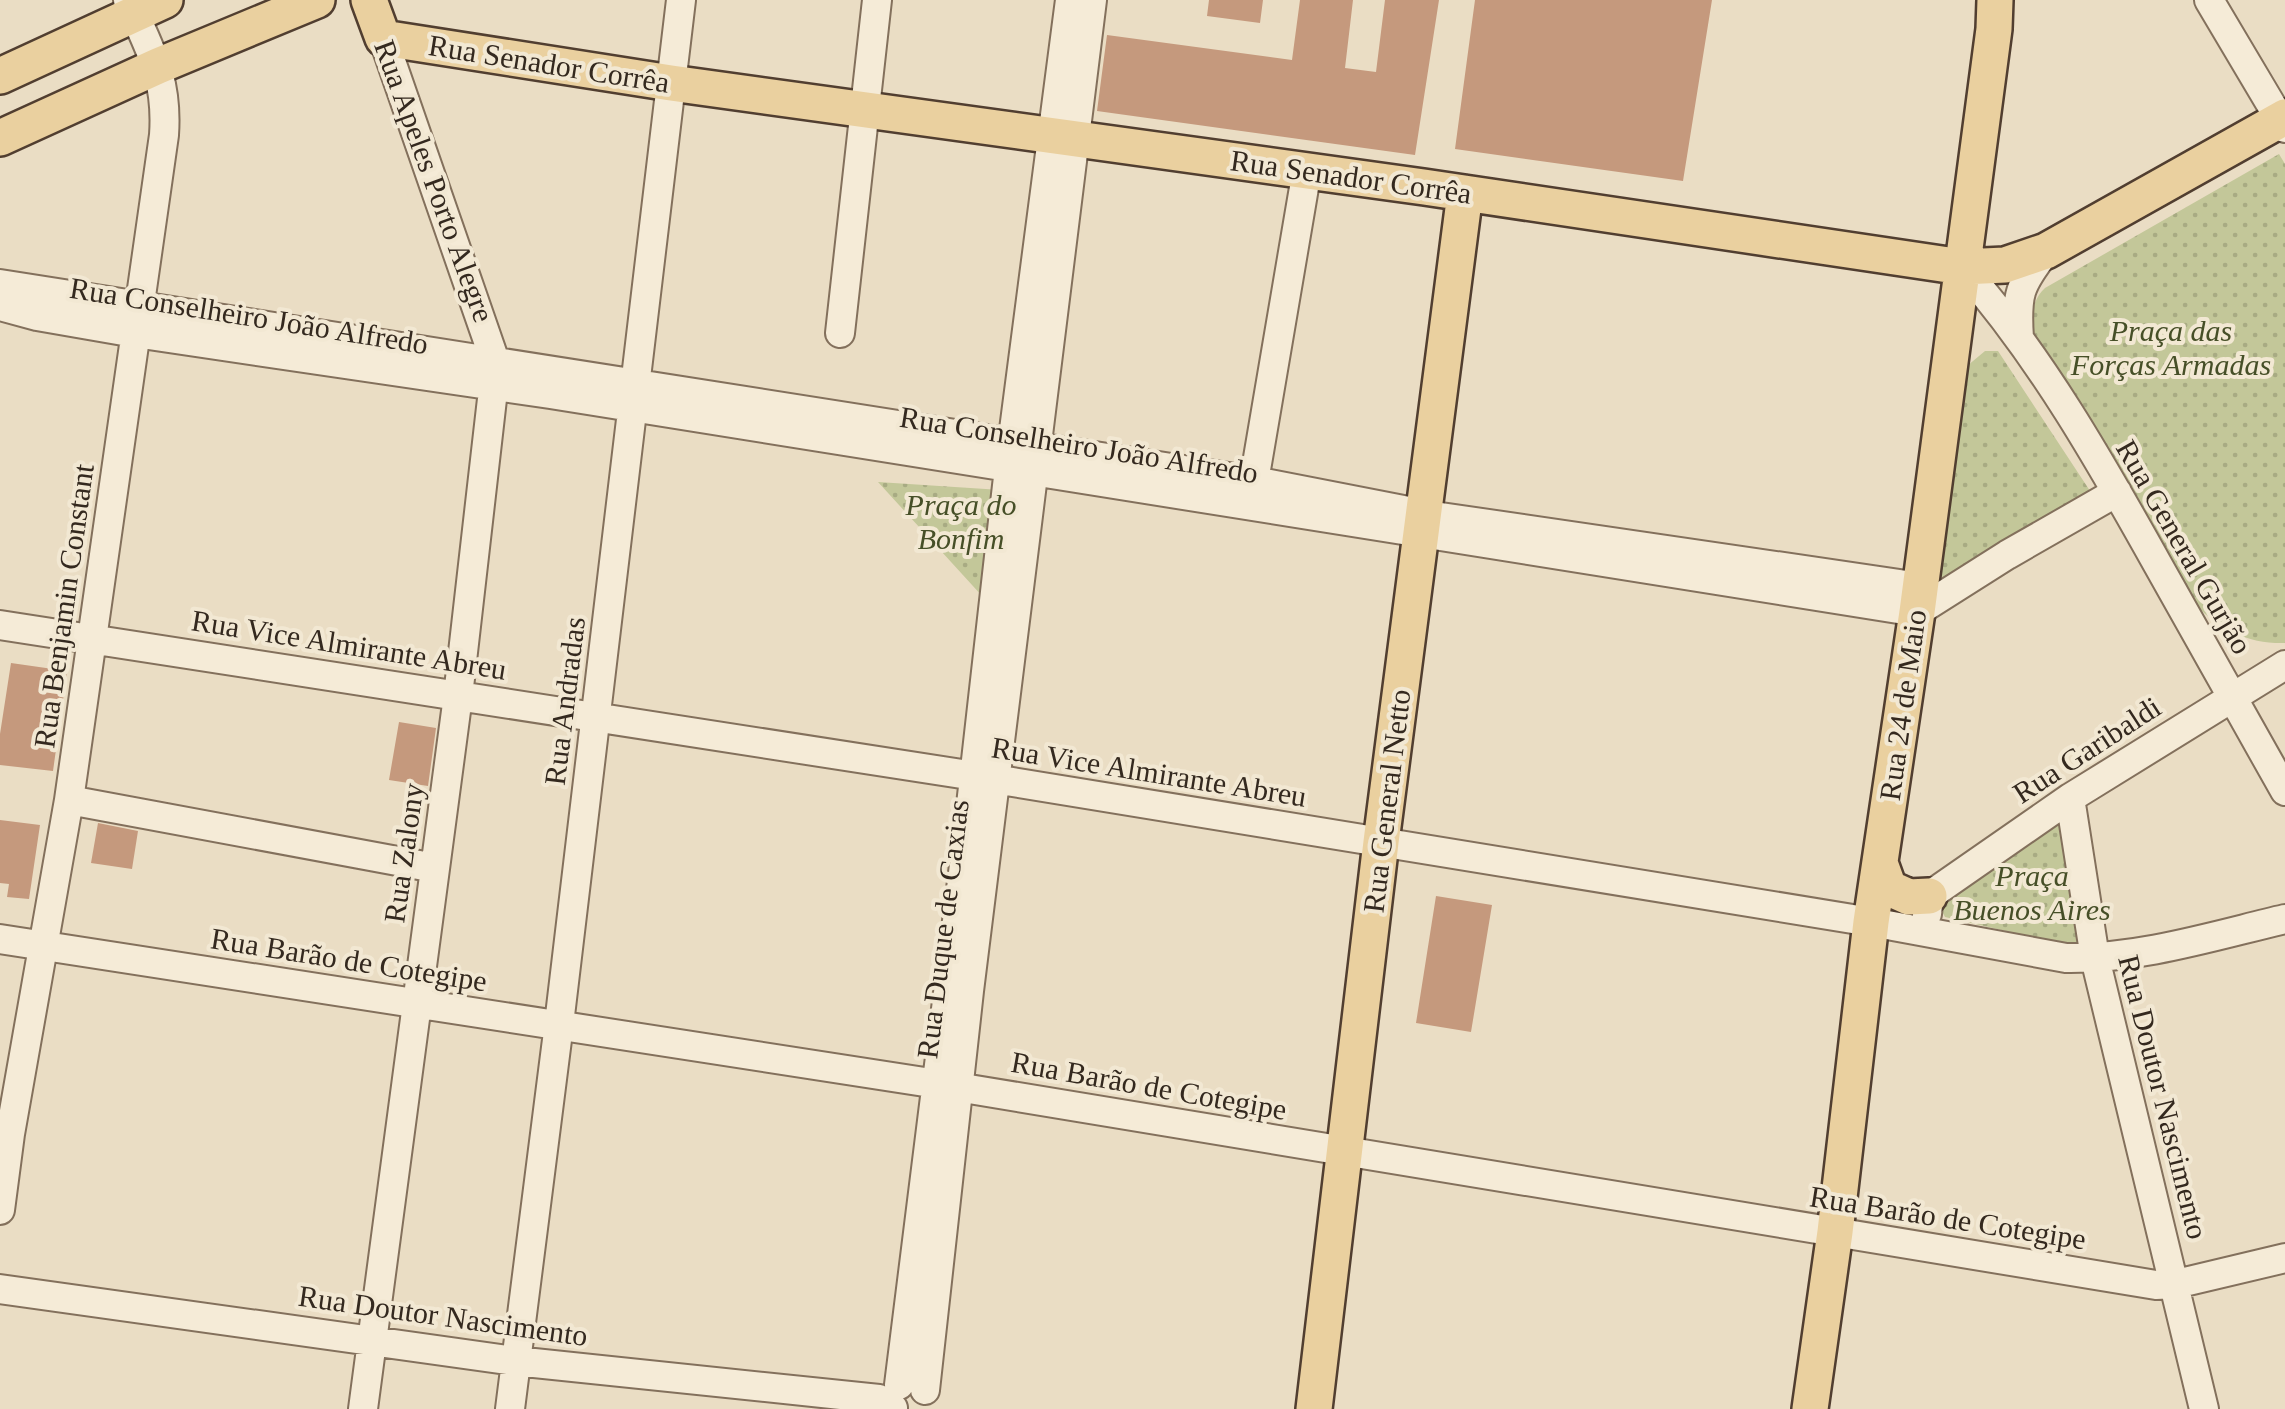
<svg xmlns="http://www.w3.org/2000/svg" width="2285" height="1409" font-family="'Times New Roman',serif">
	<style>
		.grass { fill: url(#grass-dots) }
		.building { fill: #c5997d }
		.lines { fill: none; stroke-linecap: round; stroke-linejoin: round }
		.minor-casing { stroke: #83705c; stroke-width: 32 }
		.major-casing { stroke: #513e30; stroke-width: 40 }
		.minor { stroke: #f5ebd7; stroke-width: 28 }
		.major { stroke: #ead09f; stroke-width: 35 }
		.labels { text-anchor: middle; stroke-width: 8; stroke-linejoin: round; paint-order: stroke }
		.street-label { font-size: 30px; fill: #34291f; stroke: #f2e8d3 }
		.park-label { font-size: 30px; font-style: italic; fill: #464f27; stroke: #f2e8d3 }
	</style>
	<defs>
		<pattern id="grass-dots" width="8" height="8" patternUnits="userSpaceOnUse" patternTransform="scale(2.5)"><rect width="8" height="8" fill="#c3c799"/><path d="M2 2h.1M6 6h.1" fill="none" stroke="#a8ab83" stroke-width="1.8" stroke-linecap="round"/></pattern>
	</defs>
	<rect width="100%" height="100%" fill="#eaddc4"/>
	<path class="grass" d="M2279 154 2285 164V643C2250 644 2220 631 2196 605L2038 347C2031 326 2028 304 2045 288Z
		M1985 351H1998L2096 500 1952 578 1942 580 1940 568 1967 366Z
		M878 482 1001 490 983 597Z
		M2067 815 2084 949 1945 917 1940 907Z"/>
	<path class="building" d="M1209 0H1263L1260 23 1207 16Z
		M1300 0H1353L1345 68 1376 72 1385 0H1439L1415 155 1097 111 1107 35 1292 60Z
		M1475 0H1712L1683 181 1455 149Z
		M11 663 67 671 53 771 0 765V734Z
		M399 722 436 728 428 786 389 780Z
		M0 820 40 825 29 899 7 897 9 884 0 883Z
		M98 823 138 831 132 869 91 863Z
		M1436 896 1492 905 1471 1032 1416 1023Z"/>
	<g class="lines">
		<defs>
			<path id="minor" d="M2209 0 2285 128
				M1962 267C2041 357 2100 461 2158 565 2200 640 2243 716 2285 791
				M0 284 1254 481 1434 516 1920 587
				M0 306 37 316 135 333 550 394 1917 612 2007 555 2117 492
				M840 333 877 0
				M2019 338C2016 295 2019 285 2046 251
				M1251 499 1307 170
				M0 625 994 779 1871 922 2066 958C2140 959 2213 936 2285 919
				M2070 798 2095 958 2204 1409
				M69 800 435 868
				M1927 914 1929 896 2070 798 2285 665
				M0 939 957 1087 2156 1285 2176 1284 2285 1258
				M0 1210 10 1134 69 800 164 135C168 78 150 50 128 0
				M0 1289 515 1361 879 1399 893 1408
				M899 1385 966 849 1009 468 1070 0
				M925 1390 969 991 1092 0
				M363 1409 458 696 496 364 383 38
				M510 1409 559 1024 681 0"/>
			<path id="major" d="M369 0 383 38 671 83 1424 187 1962 267 2005 265 2046 251 2285 117
				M0 76 165 0
				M0 138 158 66 317 0
				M1880 863 1889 888 1909 897 1929 896
				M1314 1409 1381 842 1465 193
				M1810 1409 1835 1232 1871 922 1917 612 1994 29 1995 0"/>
		</defs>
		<use href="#minor" class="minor-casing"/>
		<use href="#major" class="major-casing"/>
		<use href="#minor" class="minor"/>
		<use href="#major" class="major"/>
	</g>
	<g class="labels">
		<g class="street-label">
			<text transform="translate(549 64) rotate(9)" y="10">Rua Senador Corrêa</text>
			<text transform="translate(1351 177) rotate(8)" y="10">Rua Senador Corrêa</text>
			<text transform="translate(434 181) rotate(70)" y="10">Rua Apeles Porto Alegre</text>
			<text transform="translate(249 316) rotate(9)" y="10">Rua Conselheiro João Alfredo</text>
			<text transform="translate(1079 445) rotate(9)" y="10">Rua Conselheiro João Alfredo</text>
			<text transform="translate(2184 547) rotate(60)" y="10">Rua General Gurjão</text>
			<text transform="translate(64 606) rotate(-82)" y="10">Rua Benjamin Constant</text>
			<text transform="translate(349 645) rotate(9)" y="10">Rua Vice Almirante Abreu</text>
			<text transform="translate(565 701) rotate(-83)" y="10">Rua Andradas</text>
			<text transform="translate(1903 705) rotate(-82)" y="10">Rua 24 de Maio</text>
			<text transform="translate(2087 750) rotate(-33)" y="10">Rua Garibaldi</text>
			<text transform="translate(1149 772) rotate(9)" y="10">Rua Vice Almirante Abreu</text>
			<text transform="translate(1387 801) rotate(-83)" y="10">Rua General Netto</text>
			<text transform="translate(404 853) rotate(-82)" y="10">Rua Zalony</text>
			<text transform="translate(943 929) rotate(-83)" y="10">Rua Duque de Caxias</text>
			<text transform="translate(349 960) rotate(9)" y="10">Rua Barão de Cotegipe</text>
			<text transform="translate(1149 1086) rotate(10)" y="10">Rua Barão de Cotegipe</text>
			<text transform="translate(2163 1097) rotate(76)" y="10">Rua Doutor Nascimento</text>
			<text transform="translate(1948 1218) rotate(9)" y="10">Rua Barão de Cotegipe</text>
			<text transform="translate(443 1316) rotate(8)" y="10">Rua Doutor Nascimento</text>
		</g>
		<g class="park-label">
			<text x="2171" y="341">Praça das<tspan x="2171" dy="34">Forças Armadas</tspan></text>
			<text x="961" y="515">Praça do<tspan x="961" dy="34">Bonfim</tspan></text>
			<text x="2032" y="886">Praça<tspan x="2032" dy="34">Buenos Aires</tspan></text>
		</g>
	</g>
</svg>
